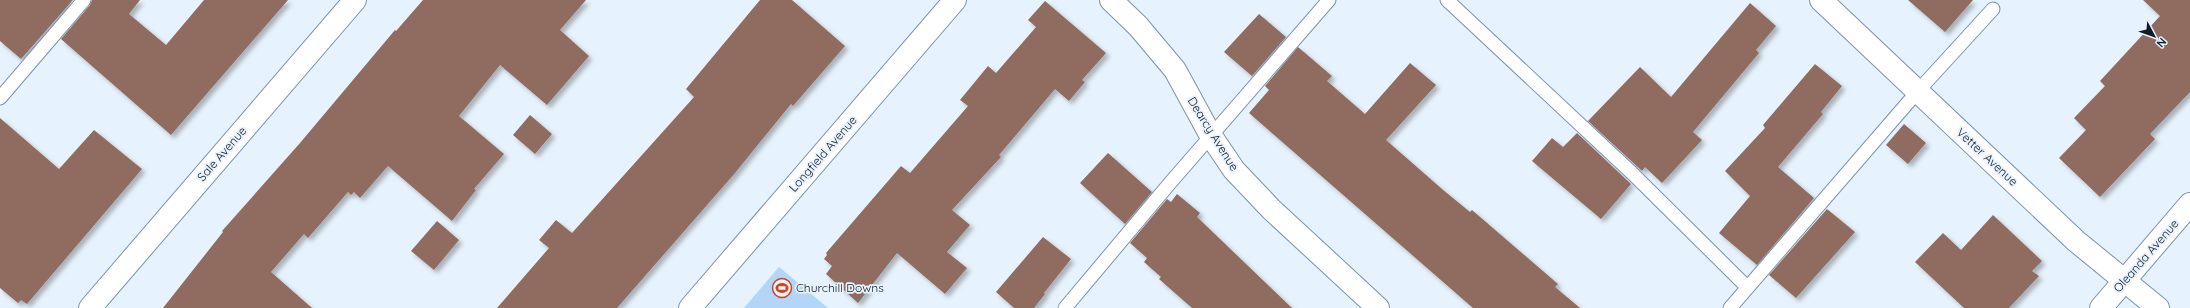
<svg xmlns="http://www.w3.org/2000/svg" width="2190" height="308" font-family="Quicksand,sans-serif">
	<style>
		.green { fill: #b2d5f8 }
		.building { fill: #906c61; filter: url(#shadow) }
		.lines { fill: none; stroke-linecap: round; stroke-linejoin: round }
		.service-casing { stroke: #7993ae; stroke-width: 15 }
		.minor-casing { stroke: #7993ae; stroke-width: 24 }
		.service { stroke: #fff; stroke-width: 13 }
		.minor { stroke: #fff; stroke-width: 22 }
		.labels { text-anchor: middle; stroke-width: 3.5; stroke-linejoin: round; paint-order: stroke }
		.street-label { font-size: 12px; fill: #121c27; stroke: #e6f2fd }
		.poi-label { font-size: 12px; fill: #121c27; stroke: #e6f2fd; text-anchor: start }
	</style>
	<defs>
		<filter id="shadow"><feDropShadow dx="3.5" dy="3.5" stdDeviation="2" flood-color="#0004"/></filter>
	</defs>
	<rect width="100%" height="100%" fill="#e6f2fd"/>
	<path class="green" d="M779 267 828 308H744Z"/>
	<path class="building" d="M0 0H73L21 59 0 41Z
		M92 0H140L129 14 166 45 204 0H288L171 135 61 39 90 5Z
		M423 0H586L560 30 589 56 547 105 500 65 459 116 504 154 474 189 476 190 452 221 388 166 360 198 354 192 351 195 348 192 308 238 304 234 271 272 312 308H163L223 232 222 231 300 143 395 30 396 31Z
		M760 0H792L845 46 793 106 791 104 735 173 617 308H497L549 248 539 240 556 220 572 233 694 97 686 89Z
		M1908 0H1973L1945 32Z
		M2143 0H2190V92L2150 134 2155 139 2100 197 2059 158 2086 130 2074 118 2105 86 2100 81 2160 16Z
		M1045 1 1106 53 1082 80 1085 82 1069 101 1055 89 999 155 1001 157 952 210 970 225 947 252 967 268 945 294 897 253 858 303 826 274 832 266 824 259 827 255 826 253 901 166 910 173 968 106 960 100 988 66 996 73 1036 27 1028 20Z
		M1750 3 1776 26 1756 50 1759 53 1693 132 1702 140 1662 183 1645 167 1642 171 1588 121 1640 67 1671 97Z
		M1259 14 1286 37 1252 76 1224 52Z
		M1298 47 1332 76 1327 81 1365 114 1410 63 1436 85 1386 140 1442 189 1470 212 1472 210 1558 284 1555 287 1580 308H1473L1249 113 1269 90 1265 86Z
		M1815 64 1842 86 1821 112 1823 114 1778 167 1814 198 1757 265 1719 233 1750 196 1725 171 1765 128 1763 125Z
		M530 115 552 134 535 154 513 135Z
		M0 118 59 169 94 130 142 169 27 304 21 300 18 303 0 288Z
		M1904 124 1926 143 1908 164 1886 145Z
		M1577 133 1631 184 1601 219 1532 161 1552 138 1563 147Z
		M1108 153 1152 192 1125 224 1080 183Z
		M1177 194 1200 213 1197 217 1292 308H1192L1159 279 1161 277 1144 262 1147 258 1130 243 1167 199 1171 202Z
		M1827 209 1855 232 1796 298 1769 275Z
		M1993 215 2042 261 2032 271 2039 276 2009 308H1964L1915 262 1943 233 1961 250Z
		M437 221 459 240 434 270 411 251Z
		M1043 237 1071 259 1044 293 1045 294 1034 308H1014L996 292Z"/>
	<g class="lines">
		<defs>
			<path id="service" d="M1447 0 1632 173 1747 287
				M0 98 84 0
				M1065 308 1170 183 1329 0
				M1730 308 1918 91 1993 9"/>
			<path id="minor" d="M1111 0 1138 26 1175 70 1211 136 1234 170 1271 209 1378 308
				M1821 0 2076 241 2158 308
				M90 308 355 0
				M690 308 955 0
				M2101 308 2190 204"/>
		</defs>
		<use href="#service" class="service-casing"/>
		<use href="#minor" class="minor-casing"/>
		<use href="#service" class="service"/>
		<use href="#minor" class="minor"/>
	</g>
	<defs>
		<symbol id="stadium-ring" viewBox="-11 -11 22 22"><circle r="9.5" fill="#e6f2fd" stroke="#cf461c" stroke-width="1.5"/><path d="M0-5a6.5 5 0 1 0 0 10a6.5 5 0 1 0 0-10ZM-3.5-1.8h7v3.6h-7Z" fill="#cf461c"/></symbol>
	</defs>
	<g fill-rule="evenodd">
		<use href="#stadium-ring" x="771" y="277" width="22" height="22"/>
	</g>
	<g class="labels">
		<g class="street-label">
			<text transform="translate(1213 134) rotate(58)" y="4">Dearcy Avenue</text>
			<text transform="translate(222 154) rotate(-49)" y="4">Sale Avenue</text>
			<text transform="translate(823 154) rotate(-49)" y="4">Longfield Avenue</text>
			<text transform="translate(1987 157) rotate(43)" y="4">Vetter Avenue</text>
			<text transform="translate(2146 256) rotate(-49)" y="4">Oleanda Avenue</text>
		</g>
		<g class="poi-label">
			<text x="796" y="292">Churchill Downs</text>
		</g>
	</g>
	<g transform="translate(2154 36) rotate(131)" stroke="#e6f2fd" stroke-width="3" paint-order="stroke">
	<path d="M0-3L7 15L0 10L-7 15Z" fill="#121c27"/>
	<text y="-6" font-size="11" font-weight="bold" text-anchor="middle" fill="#121c27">N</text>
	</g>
</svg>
